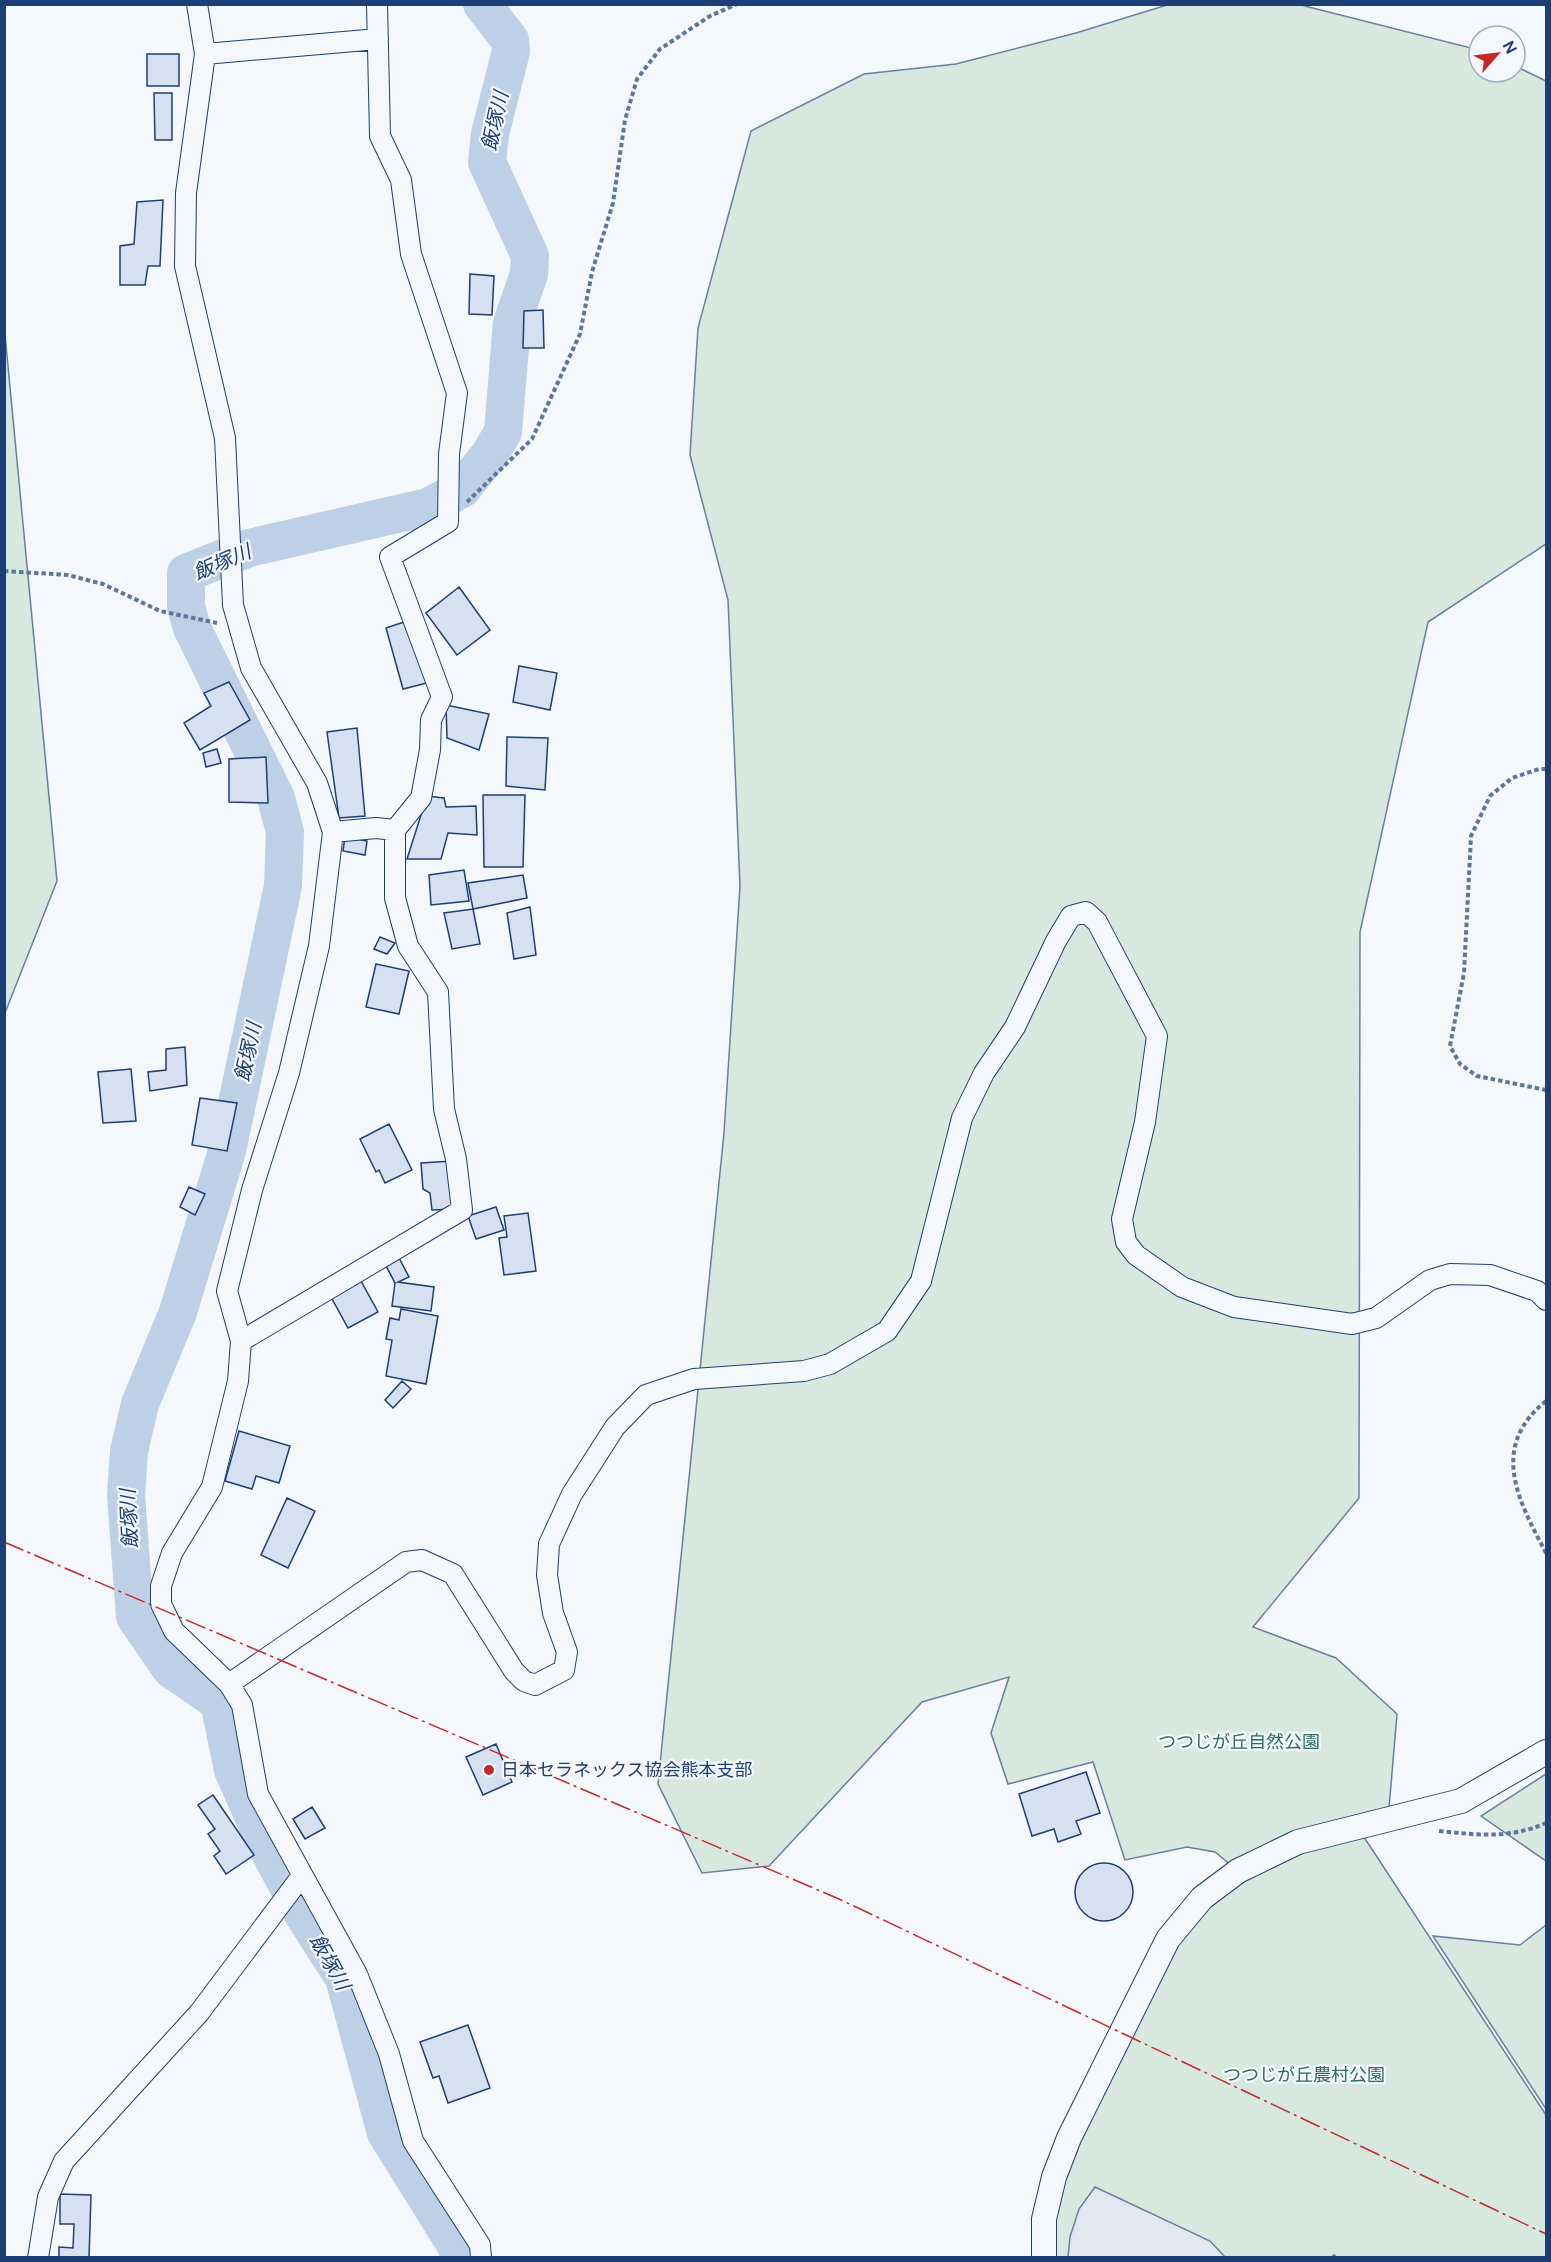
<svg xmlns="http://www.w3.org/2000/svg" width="1551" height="2262" font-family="'DM Sans','Noto Sans JP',sans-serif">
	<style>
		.green { fill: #d7e8df; stroke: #687fa3; stroke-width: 1.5 }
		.parking { fill: #e3e8f0; stroke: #687fa3; stroke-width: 1.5 }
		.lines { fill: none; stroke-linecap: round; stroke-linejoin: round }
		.river { stroke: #bed0e5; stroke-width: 38 }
		.building { fill: #d5e0f0; stroke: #1d3f73; stroke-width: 1.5 }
		.minor-casing { stroke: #1d3f73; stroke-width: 22 }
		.tertiary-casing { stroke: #1d3f73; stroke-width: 26 }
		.path { stroke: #5e769c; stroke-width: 4; stroke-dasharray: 4.5 3; stroke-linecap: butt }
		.minor { stroke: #f4f7fb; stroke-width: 20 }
		.tertiary { stroke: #f4f7fb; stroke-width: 24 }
		.power { stroke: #c62828; stroke-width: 1.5; stroke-dasharray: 21 4.5 3 4.5; stroke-linecap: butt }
		.poi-dot { fill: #c62828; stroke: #f4f7fb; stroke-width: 2 }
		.labels { text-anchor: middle; stroke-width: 4.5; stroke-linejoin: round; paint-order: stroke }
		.park-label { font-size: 18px; fill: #2c6c60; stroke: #f4f7fb }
		.poi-label { font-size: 18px; fill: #1d3f73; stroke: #f4f7fb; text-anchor: start }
		.water-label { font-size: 20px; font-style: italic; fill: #1d3f73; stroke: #f4f7fb }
	</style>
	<rect width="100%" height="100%" fill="#f4f7fb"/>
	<path class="green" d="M1167 5H1301L1479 50V72H1515V66L1546 81V544L1428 622 1360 932 1359 1498 1253 1627 1336 1658 1397 1714 1388 1820 1358 1828 1546 2115V2257H1044V2219L1168 1939 1238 1871 1215 1852 1187 1847 1125 1860 1093 1762 1008 1784 991 1733 1009 1677 922 1702 769 1866 702 1873 658 1784 724 1133 740 886 728 600 690 455 698 328 751 131 864 74 956 64 1076 33Z
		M4 324 57 881 5 1013H4Z
		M1546 1774V1861L1481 1816Z
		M1546 1925V2109L1433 1936 1520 1945Z"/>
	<path class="parking" d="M1095 2187 1210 2241 1225 2257H1068L1070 2237 1079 2209Z"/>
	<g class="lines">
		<path class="river" d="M459 2258 457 2247 386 2133 344 1978 303 1914 267 1847 233 1770 219 1702 171 1669 135 1617 126 1495 129 1451 140 1404 178 1312 227 1151 283 886 285 832 276 798 192 628 186 607V573L249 548 428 507 462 489 490 454 503 432 512 323 529 274 530 256 487 162 490 134 511 51 510 40 482 4"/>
	</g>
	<path class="building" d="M147 54H179V86H147Z
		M154 93H172V140H155Z
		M163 200 160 266H148L145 285H120V246L134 244 137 202Z
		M470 274 494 276 492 315 469 314Z
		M543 310 544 348H523L524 311Z
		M459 587 490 630 457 655 426 613Z
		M410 620 427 683 403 689 386 628Z
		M519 666 557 673 550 710 513 702Z
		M229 682 250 720 200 750 184 723 211 706 204 693Z
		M446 705 489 714 479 750 447 738Z
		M357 728 365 816 339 818 327 732Z
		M507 737 548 738 545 790 506 786Z
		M217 749 221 763 206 767 203 753Z
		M266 757 268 803 229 802V759Z
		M483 795H525L523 867H484Z
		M427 796 444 798 446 807 476 806 477 835 448 833 441 859H407Z
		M345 837 367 841 365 855 343 851Z
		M464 870 469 901 431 905 429 875Z
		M523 875 527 898 473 909 468 883Z
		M530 907 536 955 514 959 507 913Z
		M473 909 480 944 452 949 444 913Z
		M380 937 395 943 387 954 374 949Z
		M376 964 409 971 399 1014 366 1007Z
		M185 1047 187 1085 150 1091 148 1072 166 1070V1049Z
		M131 1069 136 1121 103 1123 98 1072Z
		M200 1098 237 1103 227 1151 192 1145Z
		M389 1124 412 1170 385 1183 379 1170 376 1172 360 1139Z
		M452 1161 455 1209 432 1210 430 1193 423 1189 421 1163Z
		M189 1187 205 1194 195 1215 180 1207Z
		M496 1207 504 1230 476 1239 468 1216Z
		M528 1213 536 1271 504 1275 499 1238 507 1237 504 1216Z
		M398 1256 409 1277 398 1282 434 1287 431 1311 392 1306 395 1283 385 1264Z
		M361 1281 378 1312 348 1328 331 1297Z
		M401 1309 438 1316 426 1384 386 1376 392 1340 386 1339 390 1318 399 1320Z
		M402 1381 411 1389 393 1408 385 1400Z
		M239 1431 290 1446 279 1483 256 1476 252 1489 225 1481Z
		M287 1498 315 1511 288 1568 261 1555Z
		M496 1744 512 1782 483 1795 466 1757Z
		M1086 1772 1100 1813 1076 1821 1081 1834 1058 1842 1054 1829 1032 1836 1019 1794Z
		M213 1795 254 1855 226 1874 214 1856 220 1851 208 1834 215 1829 198 1805Z
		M312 1807 325 1828 305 1839 293 1819Z
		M1075 1892a29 29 0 1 1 58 0a29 29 0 1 1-58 0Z
		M468 2025 490 2088 448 2103 439 2076 433 2078 420 2042Z
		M60 2194 91 2195 89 2258H59V2247L73 2248 74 2224H60Z"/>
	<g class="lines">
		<defs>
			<path id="minor" d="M197 4 205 54 186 193 185 266 225 438 233 605 251 668 317 783 333 832 319 946 289 1073 252 1190 227 1291 241 1341 238 1381 212 1487 172 1553 161 1586V1604L174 1631 229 1684 242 1705 258 1794 357 1974 389 2054 413 2141 480 2245 481 2258
				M205 54 378 39
				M333 832 376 828 395 830
				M241 1341 462 1210 456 1159 444 1109 438 992 408 946 395 898V830L421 798 430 750 431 720 442 697 390 557 448 522 449 454 457 393 411 254 401 180 380 136 377 4
				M229 1684 406 1562 422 1560 453 1574 514 1671 524 1681 535 1685 564 1670 567 1652 553 1613 547 1575 549 1544 572 1494 615 1427 646 1395 694 1379 804 1371 830 1364 887 1331 921 1281 962 1118 984 1073 1015 1027 1056 941 1071 916 1086 912 1097 922 1157 1036 1145 1122 1122 1219 1126 1242 1136 1255 1182 1287 1234 1307 1352 1324 1376 1318 1430 1280 1450 1274 1490 1275 1537 1291 1546 1300
				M38 2258 48 2197 64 2161 199 2013 301 1877"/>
			<path id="tertiary" d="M1044 2258V2219L1054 2177 1069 2138 1168 1939 1202 1898 1238 1871 1298 1842 1461 1801 1546 1752"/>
		</defs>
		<use href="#minor" class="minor-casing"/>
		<use href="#tertiary" class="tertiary-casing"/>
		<path class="path" d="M467 502 532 439 580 334 592 272 613 203 625 120 637 79 660 49 710 16 737 4
			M4 571 68 575 103 584 160 611 217 623
			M1546 769H1539L1512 778 1490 796 1471 836 1464 973 1450 1046 1460 1064 1477 1076 1546 1090
			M1546 1401C1489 1447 1518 1500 1546 1553
			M1439 1831C1477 1835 1510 1839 1546 1823
			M1332 2258 1337 2254"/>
		<use href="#minor" class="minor"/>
		<use href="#tertiary" class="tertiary"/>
		<path class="power" d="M4 1542 839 1899 1546 2234"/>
	</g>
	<circle class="poi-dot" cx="489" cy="1770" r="6"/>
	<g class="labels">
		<g class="park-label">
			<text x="1239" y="1748">つつじが丘自然公園</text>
			<text x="1304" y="2081">つつじが丘農村公園</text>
		</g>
		<g class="poi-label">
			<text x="501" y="1776">日本セラネックス協会熊本支部</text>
		</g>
		<g class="water-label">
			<text transform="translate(495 121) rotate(-78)" y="7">飯塚川</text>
			<text transform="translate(222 562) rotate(-23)" y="7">飯塚川</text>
			<text transform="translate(248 1052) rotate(-78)" y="7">飯塚川</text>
			<text transform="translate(129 1519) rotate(-93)" y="7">飯塚川</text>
			<text transform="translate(330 1962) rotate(61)" y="7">飯塚川</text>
		</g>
	</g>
	<rect width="1551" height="2262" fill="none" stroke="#1d3f73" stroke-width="12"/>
	<g transform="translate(1497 54) rotate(62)"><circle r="28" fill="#f4f7fb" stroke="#9eadc5" stroke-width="1.5"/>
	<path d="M0-4.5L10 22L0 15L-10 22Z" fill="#c62828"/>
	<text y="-9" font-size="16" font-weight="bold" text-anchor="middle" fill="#1d3f73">N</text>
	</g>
</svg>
